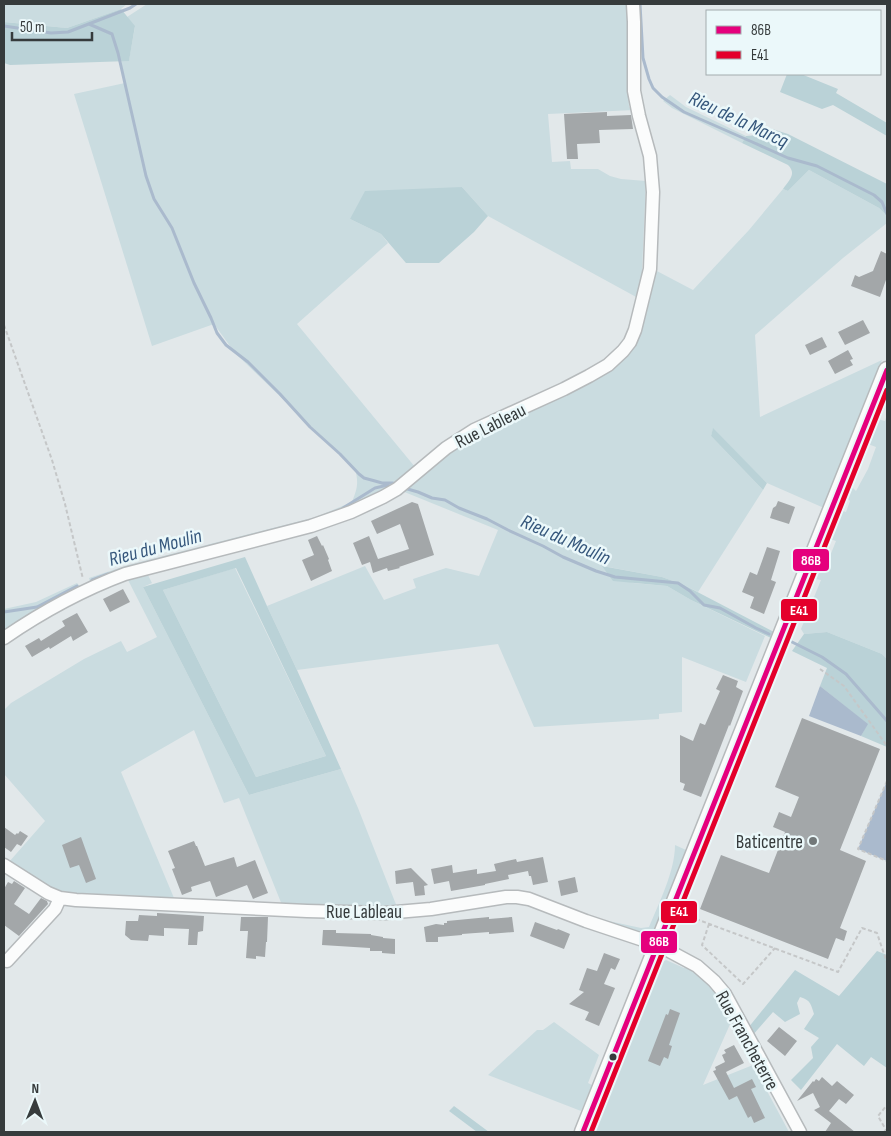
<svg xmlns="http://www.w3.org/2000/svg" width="891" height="1136" font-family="'Sofia Sans Condensed',sans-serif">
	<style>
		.green { fill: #cadce0 }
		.forest { fill: #bad2d7; fill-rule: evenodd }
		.water { fill: #aabacd }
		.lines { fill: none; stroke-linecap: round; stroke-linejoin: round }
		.stream { stroke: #aabacd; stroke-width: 3 }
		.building { fill: #a3a7a9 }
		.minor-casing { stroke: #b6babc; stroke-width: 15 }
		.major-casing { stroke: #b6babc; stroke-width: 19 }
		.path { stroke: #c5c7c8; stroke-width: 2; stroke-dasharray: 4 2.5; stroke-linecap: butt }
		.minor { stroke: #fbfcfc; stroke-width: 12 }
		.major { stroke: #fbfcfc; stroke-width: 16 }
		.bus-1-casing { stroke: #ebf8fa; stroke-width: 9 }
		.bus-2-casing { stroke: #ebf8fa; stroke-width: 9 }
		.bus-1 { stroke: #e5007d; stroke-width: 5 }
		.bus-2 { stroke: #e4002b; stroke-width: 5 }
		.poi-dot { fill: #727879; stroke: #ebf8fa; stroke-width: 2 }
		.bus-dot { fill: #363b3c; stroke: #ebf8fa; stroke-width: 2 }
		.labels { text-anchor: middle; stroke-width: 5; stroke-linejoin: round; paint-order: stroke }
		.street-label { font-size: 19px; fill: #363b3c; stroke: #ebf8fa }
		.poi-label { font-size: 19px; fill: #363b3c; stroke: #ebf8fa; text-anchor: end }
		.water-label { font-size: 20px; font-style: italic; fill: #36577c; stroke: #ebf8fa }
		.line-badge { stroke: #ebf8fa; stroke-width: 2 }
		.badge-label { font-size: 14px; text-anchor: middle; font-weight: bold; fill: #fff }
	</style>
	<rect width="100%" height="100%" fill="#e2e8ea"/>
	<path class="green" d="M4 4H127L121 9 67 28 4 22Z
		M147 4H627V5H630L628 85 629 107 634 110 548 114 552 162 570 161 571 169H598L610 176 621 179 646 181 641 293 638 298 488 216 462 187 350 219 381 234 388 243 297 324 415 467 390 485 393 489 324 520 91 585 89 578 128 565 316 517 352 502C357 489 359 483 355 469L235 353 214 324 152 346 74 94 125 83 121 61 129 60 135 27 127 17Z
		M670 95 686 107 746 136 742 143 672 108 663 101Z
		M809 170 879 208 887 216 886 221 887 223 843 258 755 335 760 417 882 360 824 508 767 483 713 429 711 436 763 490 698 592 684 585 662 577 603 566 633 583 667 586 691 600 765 636 746 682 682 657V712L659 714V719L534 727 498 644 297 670 267 606 365 566 384 600 416 588 413 579 446 568 479 576 498 530 402 491 448 453 469 440 522 414 563 397 586 384 622 355 655 270 693 290 749 230 783 189 788 191Z
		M887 414V659L882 654 827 632 804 634 801 629 821 580 814 579 822 558 828 561 836 541 830 539 838 515 843 511 846 512 850 501 846 497 851 486 856 491 868 469 876 447 868 444 877 419 885 421Z
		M235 568 326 756 256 777 163 590Z
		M146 571 152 583 143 587 249 795 341 769 358 808 397 907 282 905 239 798 224 803 194 730 121 772 174 898 109 894 78 895 63 894 52 890 9 862 45 821 4 774V710L11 703 84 659 121 641 127 652 157 637 126 576Z
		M77 583 82 589 4 633V609L36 602Z
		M675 845 686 850 654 931C641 938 616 927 602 924L604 920 641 928 649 927C659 903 675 871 675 845Z
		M666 960 684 968 688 963 710 981 735 1020 731 1022 703 1085 753 1065 789 1132H594L663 962Z
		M554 1022 599 1055 588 1083 592 1085 581 1111 488 1075 537 1030H543Z"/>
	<path class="forest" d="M121 9 135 26 129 61 10 65 4 63V22L67 28Z
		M787 74H801L838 89 836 93 887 123V136L833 105 822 109 780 92Z
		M766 127 788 134 887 184V216L879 208 809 170 788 191 783 189C789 180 797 174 788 165L742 143 746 136 758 135Z
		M462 187 488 216 474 232 439 263H406L381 234 350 219 365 191Z
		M713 428 767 483 763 490 711 436Z
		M245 557 267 606 297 670 341 769 249 795 143 587ZM236 568 326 756 256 777 163 590Z
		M602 566 662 577 684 585 774 632 771 638 691 600 667 586 613 581Z
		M827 632 882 654 887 659V747L861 736 867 724 820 686 827 668 792 651 804 634Z
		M877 951 887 955V1068L871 1057 864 1066 837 1044 801 1090 791 1080 813 1058 811 1047 819 1038 804 1029 814 1014C811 1005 811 1000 800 997L797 1003 800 1014 785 1022 773 1012 752 1036 748 1028 795 970 839 996Z
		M454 1106 489 1132H477L449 1111Z"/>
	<path class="water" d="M820 686 868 724 861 736 809 716Z
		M887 781V861L858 849Z"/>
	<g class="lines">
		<path class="stream" d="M640 4 643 58 649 79 653 88 662 97 684 112 750 141 788 158 817 166 874 195 882 202 887 214
			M89 24 112 34 118 53 146 176 154 199 172 228 194 283 211 318 217 333 226 345 248 362 280 394 310 427 340 454 359 474 364 478 375 481 382 483H393
			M4 26 51 33 68 32 130 8 136 4
			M404 488 418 492 432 498 445 500 459 508 487 519 508 530 543 546 563 557 596 571 615 577 678 583 690 591 704 605 720 608 756 628 769 634
			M343 508 375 488 388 485
			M92 580 108 574
			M4 612 37 607 77 586
			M790 641 822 657 846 674 887 721"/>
	</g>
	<path class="building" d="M607 112V116L631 115 633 129 599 130 600 143 577 144 578 159H567L564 114Z
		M881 251 887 254V277L880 297 851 286 855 275 859 277 873 271Z
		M863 320 870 333 845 345 838 332Z
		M822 337 827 347 810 355 805 345Z
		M848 350 853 359 850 360 853 365 835 374 828 361Z
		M778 501 795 507 789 524 770 518 773 508 776 506Z
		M412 502 418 504 434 555 399 567 400 568 388 571 387 568 373 573 370 562 362 565 353 543 369 536 378 559 409 549 400 524 377 534 371 521Z
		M317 536 322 546 323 545 329 559 328 560 332 571 311 581 302 560 314 555 308 540Z
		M767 547 780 551 771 580 776 582 764 614 750 608 754 597 742 592 750 572 757 575Z
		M123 589 130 602 110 612 103 599Z
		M77 613 88 632 73 641 71 636 50 649 49 647 32 657 25 646 39 638 41 641 65 626 62 621Z
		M723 675 738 681 736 687 743 691 730 726 729 725 701 797 683 790 685 784 680 782V735L693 741 700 723 705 725 720 691 716 689Z
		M802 718 880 749 840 850 866 861 840 928 847 931 844 941 836 938 828 959 700 909 721 855 769 873 785 832 773 827 779 812 791 817 799 797 775 787Z
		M4 827 15 835 17 833 18 834 20 831 28 836 21 846 17 844 11 852 4 847Z
		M81 837 96 879 86 883 79 865 70 868 62 845Z
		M194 841 196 846H197L205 866 234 857 237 867 255 860 268 893 253 899 247 885 216 897 210 881 191 887 192 891 182 895 172 869 175 868 168 851Z
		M543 857 548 882 533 885 531 876H529L528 871 508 875 509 879 485 884V885L451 891 449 881 434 884 431 869 452 865 453 873 477 869V874L496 871 494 864 516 859 517 862Z
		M411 868 428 885 424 886 425 895 415 896 413 882 396 884 395 871Z
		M575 877 578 892 561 896 558 881Z
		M14 881 25 888 14 904 29 914 41 898 47 901 48 904 19 936 4 925V889L8 882 12 884Z
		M157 913 204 916 203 931 198 932 197 945H188L189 929 164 928V936L149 935 148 941 131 940 125 935 126 921H138L139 915 157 916Z
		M241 917H268L267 942H266L265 957 256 956V959L246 958 248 931H240Z
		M489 917V919L512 917 514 932 489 934V932L462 934V935L438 937V942H426L424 927 436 924 444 925V923H447V921Z
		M535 922 557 930 558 929 570 934 564 949 530 936Z
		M323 930H336V933L371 934V935L383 937V938L395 939V954L382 953V951H370V948L322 945Z
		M604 953 620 959 615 970 611 968 604 984 615 988 599 1026 585 1020 589 1012 569 1004 584 992 579 990 587 968 597 971Z
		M670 1009 680 1013 669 1045 672 1046 668 1059 664 1057 660 1066 648 1061 666 1014 668 1015Z
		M779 1027 797 1041 785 1056 767 1041Z
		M734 1045 744 1063 726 1072 734 1088 752 1079 756 1087 751 1089 765 1118 754 1123 751 1116 748 1118 737 1096 729 1100 713 1071 716 1070 715 1067 725 1062 722 1055 726 1053 724 1050Z
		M822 1077 832 1086 837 1081 854 1095 846 1104 839 1099 829 1111 855 1132H825L831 1123 814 1110 820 1107 813 1093 797 1101 813 1081 814 1082 816 1079 819 1081Z"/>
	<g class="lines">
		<defs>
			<path id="minor" d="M4 638C42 612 82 590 125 574L311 526 351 512 383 497 397 489 446 448 474 430 564 389 589 376 608 365 623 351 630 342 635 330 650 269 653 192 650 156 639 116 634 91V22L633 4
				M4 865 48 893 60 898 76 900 307 911 385 913 431 909 506 897H517L529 899 586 921 658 945 697 966 714 981 725 994 800 1132
				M7 961 55 909 60 898"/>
			<path id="major" d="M583 1132 887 370"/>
		</defs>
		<use href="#minor" class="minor-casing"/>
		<use href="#major" class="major-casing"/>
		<path class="path" d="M4 325 52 460 65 504 83 579
			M820 669 844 686 887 746
			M887 781 858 849 887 861
			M696 919 838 972 862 928 877 933 887 963
			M709 924 702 945 743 984 775 948
			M884 1132 886 1130 878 1116 887 1105"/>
		<use href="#minor" class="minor"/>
		<use href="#major" class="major"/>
		<defs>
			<path id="bus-1" d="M583 1132 887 370"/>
			<path id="bus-2" d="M591 1132 887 390"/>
		</defs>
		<use href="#bus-1" class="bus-1-casing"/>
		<use href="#bus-2" class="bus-2-casing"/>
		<use href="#bus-1" class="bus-1"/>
		<use href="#bus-2" class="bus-2"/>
	</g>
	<circle class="poi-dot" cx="813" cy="841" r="5"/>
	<circle class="bus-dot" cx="613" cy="1057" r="4.5"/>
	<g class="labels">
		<g class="street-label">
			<text transform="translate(490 425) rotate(-27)" y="7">Rue Lableau</text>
			<text x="364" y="918">Rue Lableau</text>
			<text transform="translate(748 1040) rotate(61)" y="7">Rue Francheterre</text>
		</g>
		<g class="poi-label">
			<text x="803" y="848">Baticentre</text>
		</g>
		<g class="water-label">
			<text transform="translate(739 119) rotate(25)" y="7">Rieu de la Marcq</text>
			<text transform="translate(566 539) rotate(24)" y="7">Rieu du Moulin</text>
			<text transform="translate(155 547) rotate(-15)" y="7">Rieu du Moulin</text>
		</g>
	</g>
	<g class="line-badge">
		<rect x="792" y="548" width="38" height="24" rx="5" fill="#e5007d"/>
		<rect x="780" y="598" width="38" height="24" rx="5" fill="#e4002b"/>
		<rect x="660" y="900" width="38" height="24" rx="5" fill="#e4002b"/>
		<rect x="640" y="930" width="38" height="24" rx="5" fill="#e5007d"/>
	</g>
	<g class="badge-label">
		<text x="811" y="565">86B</text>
		<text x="799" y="615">E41</text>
		<text x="679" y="916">E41</text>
		<text x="659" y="946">86B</text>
	</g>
	<rect width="891" height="1136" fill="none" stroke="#363b3c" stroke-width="10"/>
	<rect x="706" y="10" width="175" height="65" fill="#ebf8fa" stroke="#a3acae"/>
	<rect x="716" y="26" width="25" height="8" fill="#e5007d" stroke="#a3acae"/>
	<text x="751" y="35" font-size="15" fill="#363b3c">86B</text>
	<rect x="716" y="51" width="25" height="8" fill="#e4002b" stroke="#a3acae"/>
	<text x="751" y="60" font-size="15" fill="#363b3c">E41</text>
	<g transform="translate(35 1101) rotate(1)" stroke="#ebf8fa" stroke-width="4" paint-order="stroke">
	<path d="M0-4L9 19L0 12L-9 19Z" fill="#363b3c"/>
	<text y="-8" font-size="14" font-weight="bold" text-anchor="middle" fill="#363b3c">N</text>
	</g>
	<path d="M12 32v8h80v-8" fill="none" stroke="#363b3c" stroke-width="2.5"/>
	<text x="20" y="32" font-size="15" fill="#363b3c" stroke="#ebf8fa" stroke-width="4" paint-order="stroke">50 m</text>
</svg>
